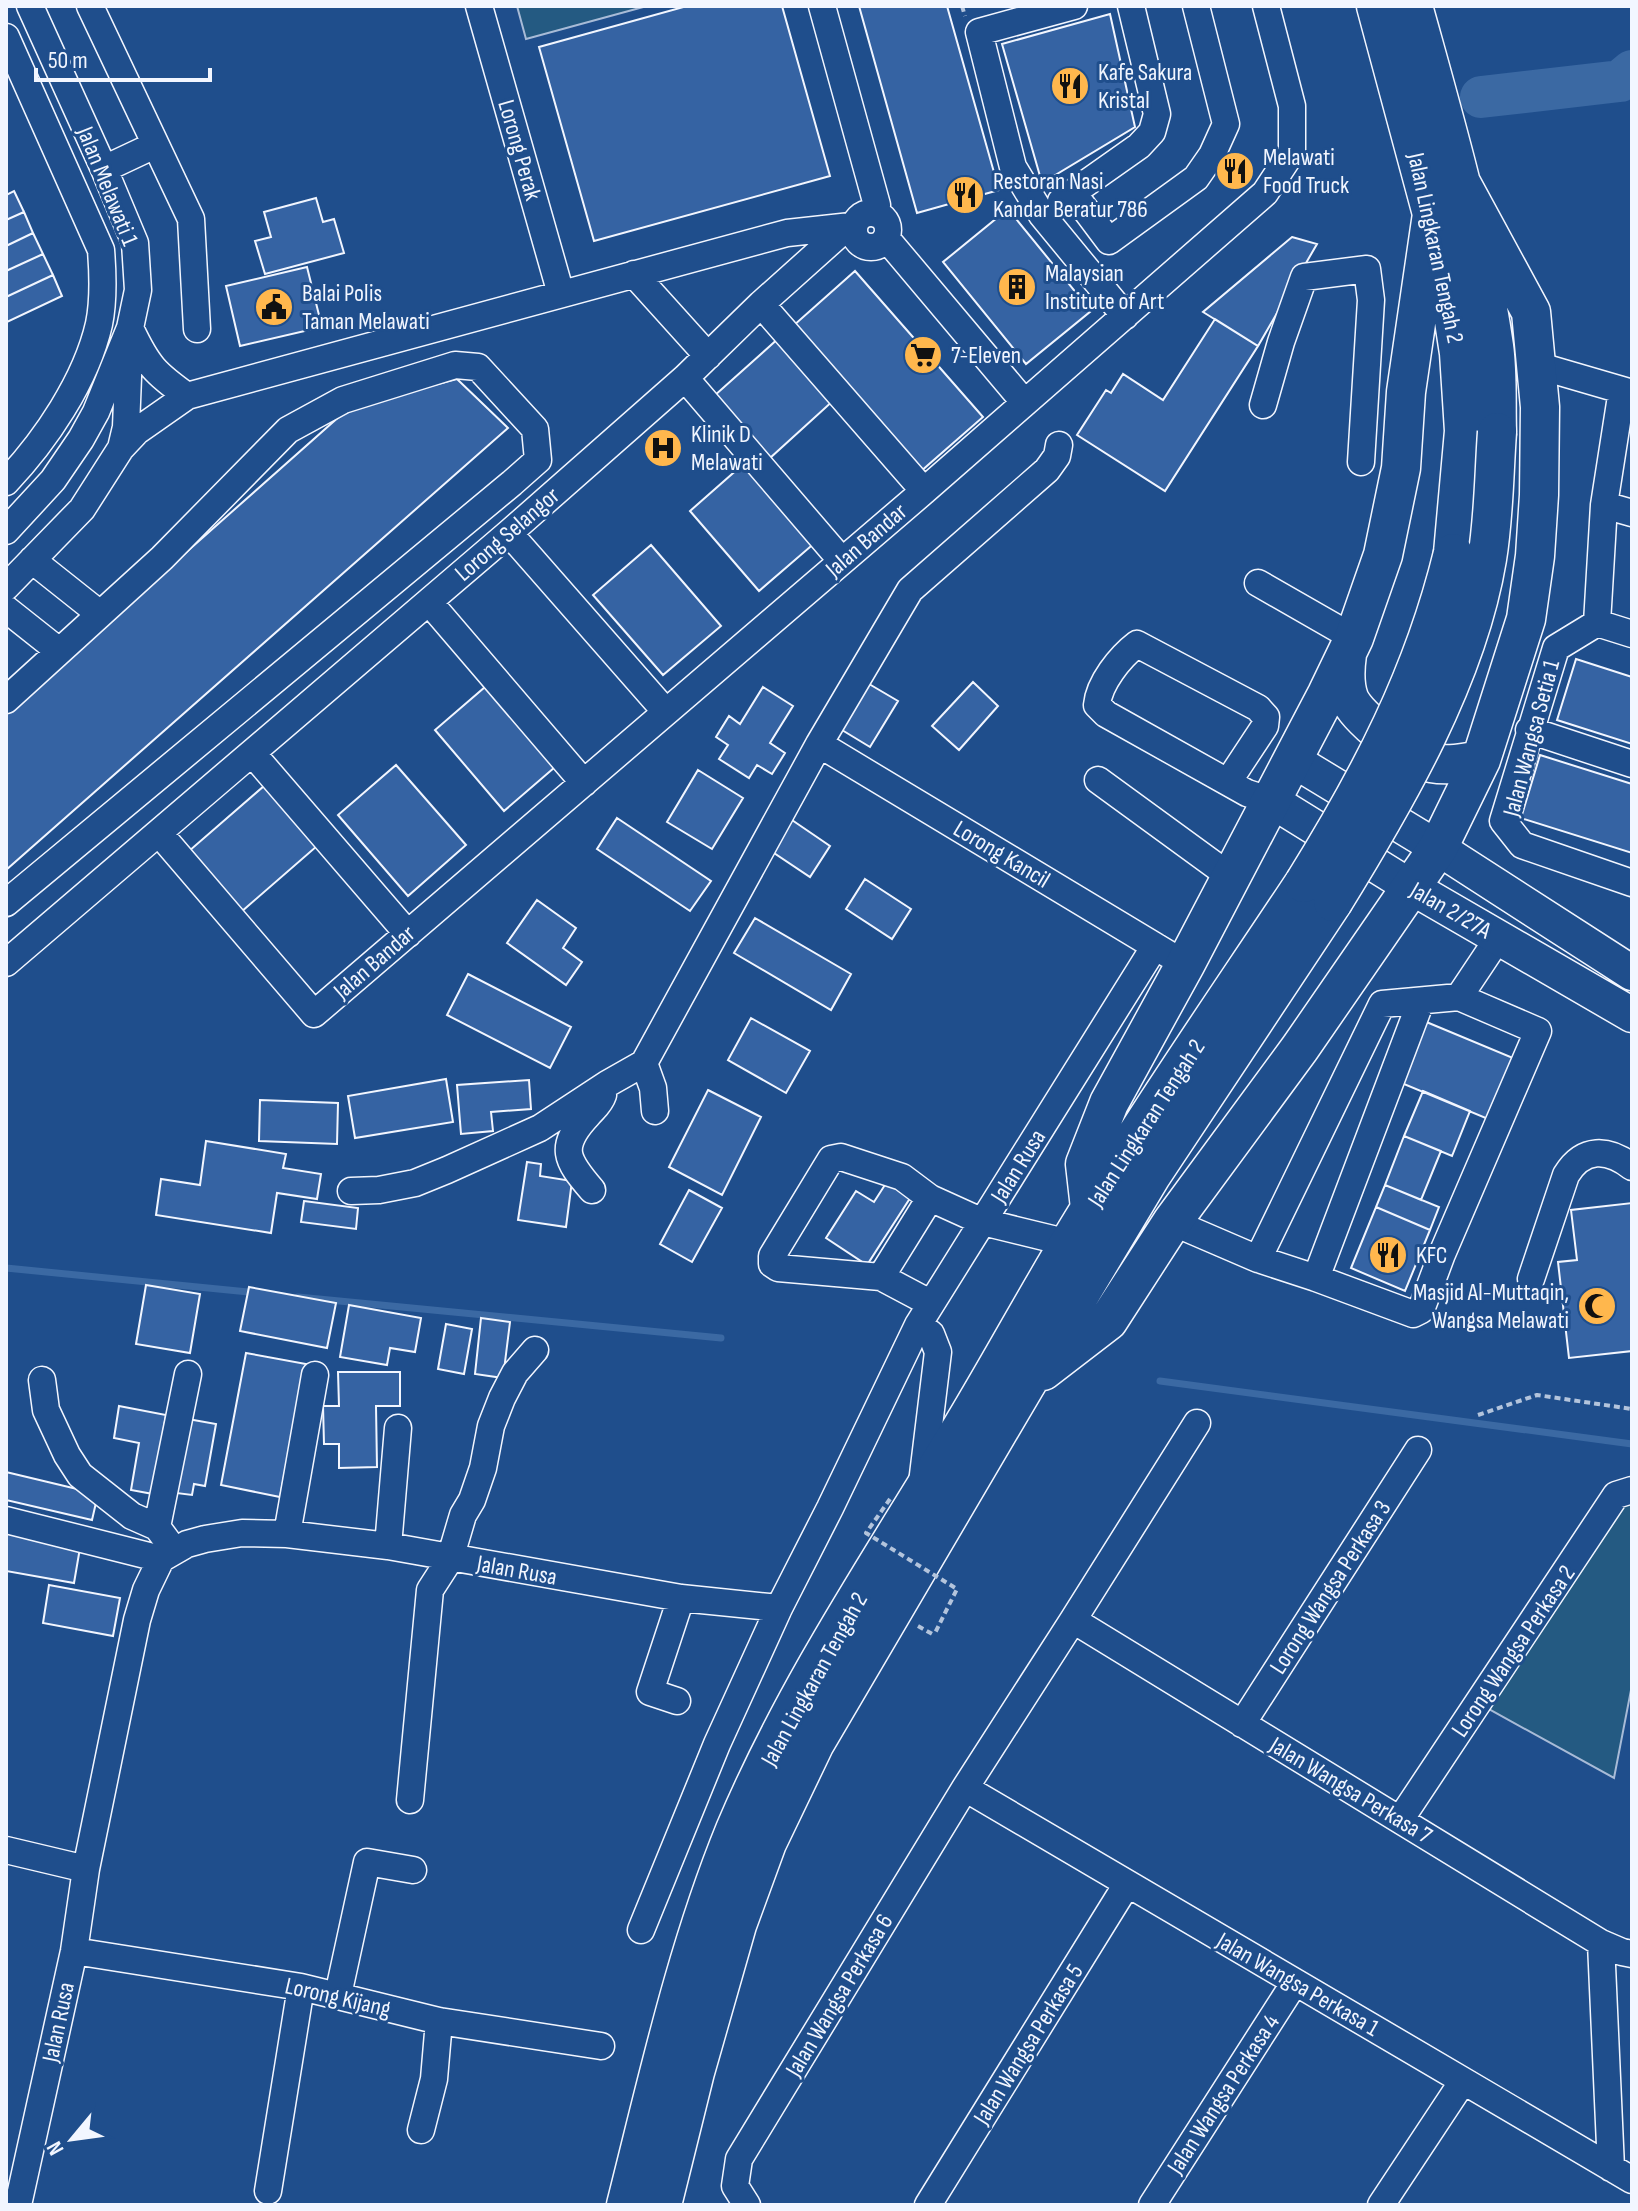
<svg xmlns="http://www.w3.org/2000/svg" width="1638" height="2211" font-family="'Sofia Sans Condensed',sans-serif">
	<style>
		.green { fill: #245a82; stroke: #a8bbd7; stroke-width: 2 }
		.lines { fill: none; stroke-linecap: round; stroke-linejoin: round }
		.stream { stroke: #3b69a3; stroke-width: 7 }
		.river { stroke: #3b69a3; stroke-width: 42 }
		.building { fill: #3563a3; stroke: #f2f6ff; stroke-width: 2 }
		.minor-casing { stroke: #f2f6ff; stroke-width: 29 }
		.major-casing { stroke: #f2f6ff; stroke-width: 37 }
		.highway-casing { stroke: #f2f6ff; stroke-width: 41 }
		.path { stroke: #b3c4dc; stroke-width: 4; stroke-dasharray: 6 4; stroke-linecap: butt }
		.minor { stroke: #1f4e8c; stroke-width: 26 }
		.major { stroke: #1f4e8c; stroke-width: 34 }
		.highway { stroke: #1f4e8c; stroke-width: 38 }
		.highway-bridge-casing { stroke: #f2f6ff; stroke-width: 41; stroke-linecap: butt }
		.path-bridge { stroke: #b3c4dc; stroke-width: 4; stroke-dasharray: 6 4; stroke-linecap: butt }
		.highway-bridge { stroke: #1f4e8c; stroke-width: 38 }
		.labels { text-anchor: middle; stroke-width: 6; stroke-linejoin: round; paint-order: stroke }
		.poi-label { font-size: 24px; fill: #f2f6ff; stroke: #1f4e8c; text-anchor: start }
		.street-label { font-size: 24px; fill: #f2f6ff; stroke: #1f4e8c }
	</style>
	<rect width="100%" height="100%" fill="#1f4e8c"/>
	<path class="green" d="M517 6H647L526 39Z
		M1632 1497V1685L1614 1778 1485 1707 1624 1498Z"/>
	<g class="lines">
		<path class="stream" d="M6 1268 258 1293
			M298 1297 721 1338
			M1160 1381 1632 1444"/>
		<path class="river" d="M1481 97 1620 81 1632 71"/>
	</g>
	<path class="building" d="M687 6H782L830 176 594 241 539 47Z
		M859 6H947L999 190 917 213Z
		M1110 14 1135 127 1042 183 1002 44Z
		M14 191 24 212 6 220V195Z
		M316 198 323 222 334 219 344 253 265 274 255 241 271 237 264 212Z
		M1008 209 1091 311 1026 364 943 262Z
		M24 212 33 233 6 246V220Z
		M33 233 43 254 6 271V246Z
		M1292 237 1317 244 1258 346 1203 312Z
		M43 254 53 275 6 297V271Z
		M307 267 322 327 240 346 226 286Z
		M855 271 983 417 920 472 793 326Z
		M53 275 62 296 7 322 6 297Z
		M1215 319 1258 346 1165 491 1077 435 1106 390 1111 393 1123 374 1163 400Z
		M780 337 835 399 770 458 714 396Z
		M457 379 508 428 6 870V712L350 407Z
		M748 460 817 541 759 591 690 511Z
		M651 545 721 626 663 675 593 595Z
		M1576 659 1632 677V744L1557 720Z
		M492 681 562 761 504 811 435 730Z
		M864 681 898 701 870 747 837 727Z
		M973 682 998 706 959 750 932 726Z
		M763 687 793 706 770 743 785 753 772 774 757 765 749 778 719 759 728 745 716 737 729 716 740 724Z
		M1540 755 1632 784V853L1521 818Z
		M396 765 466 845 408 896 338 815Z
		M698 770 743 798 712 849 667 822Z
		M264 786 317 846 241 912 189 851Z
		M617 818 711 881 690 911 597 849Z
		M789 818 830 846 810 877 768 849Z
		M865 879 911 909 892 939 846 909Z
		M537 900 576 928 563 948 582 962 566 985 507 943Z
		M755 918 851 974 831 1010 734 953Z
		M468 974 571 1027 550 1068 447 1015Z
		M751 1018 810 1051 786 1093 728 1060Z
		M1424 1021 1513 1058 1488 1119 1399 1082Z
		M446 1079 453 1122 355 1138 348 1096Z
		M529 1080 531 1109 491 1112 493 1131 461 1134 457 1085Z
		M708 1090 761 1117 722 1195 669 1167Z
		M1423 1091 1470 1111 1452 1156 1404 1136Z
		M260 1100 338 1103 337 1144 259 1141Z
		M1404 1136 1441 1151 1421 1200 1385 1185Z
		M206 1141 286 1154 283 1168 321 1174 317 1199 277 1193 271 1233 156 1215 161 1179 200 1185Z
		M527 1162 541 1164 540 1176 572 1181 566 1227 518 1220Z
		M890 1177 914 1192 867 1265 826 1238 856 1191 874 1202Z
		M1385 1185 1439 1207 1430 1230 1376 1207Z
		M689 1190 722 1208 692 1262 660 1244Z
		M304 1201 358 1208 356 1229 301 1222Z
		M1632 1203V1351L1569 1358 1558 1262 1577 1260 1571 1210Z
		M1376 1207 1430 1230 1405 1291 1351 1268Z
		M146 1285 200 1294 190 1353 136 1344Z
		M249 1287 336 1303 327 1348 240 1331Z
		M349 1305 421 1318 415 1352 390 1348 387 1365 340 1357Z
		M481 1318 510 1322 503 1378 475 1374Z
		M446 1324 472 1329 464 1374 438 1369Z
		M246 1353 306 1364 280 1497 221 1485Z
		M338 1372H400V1406H376L377 1467 339 1468V1444H324L323 1406H339Z
		M119 1406 166 1415 153 1494 131 1490 139 1443 114 1438Z
		M188 1419 216 1424 205 1486 194 1484 192 1495 176 1493Z
		M6 1472 98 1494 92 1520 6 1500Z
		M6 1528 81 1542 74 1583 6 1571Z
		M49 1585 120 1598 113 1636 43 1623Z"/>
	<g class="lines">
		<defs>
			<path id="minor" d="M90 6 191 219 197 329
				M479 6 561 294
				M822 6 877 205 876 214
				M1074 6 979 32 1013 167 1042 215 1125 316
				M6 37 101 250C103 275 104 300 99 324 86 381 45 441 6 482
				M104 169 155 145
				M1073 193 1109 241 1196 178 1212 155 1226 124 1196 6
				M1061 201 1139 146 1152 132 1157 114 1131 6
				M854 230a17 17 0 1 1 34 0a17 17 0 1 1-34 0Z
				M886 238 1024 402
				M634 274 708 356
				M761 304 924 491
				M131 330C148 366 155 373 187 396
				M1536 365 1632 393
				M685 378 842 561
				M1263 405 1281 342 1304 277 1367 269 1371 300 1361 462
				M121 448 137 431 187 396 787 233 851 226
				M1604 505 1632 513
				M6 531 53 480 81 439 96 412 130 328 138 290 135 243 104 169 30 6
				M509 533 666 712
				M32 560 100 614
				M1258 583 1354 638
				M6 587 82 509 121 448 126 427 129 352
				M429 602 584 783
				M6 609 59 651
				M1597 623 1556 648 1503 821 1522 845 1632 883
				M1597 623 1604 505 1622 390
				M1597 623 1632 634
				M6 700 162 558 288 430 343 400 455 365 478 367 535 429 538 460 512 483 6 903
				M1529 730 1632 764
				M819 744 1168 954
				M252 753 408 934
				M1098 780 1231 877
				M1228 782 1265 726 1266 717 1258 708 1137 644C1120 657 1099 683 1097 705L1106 714 1247 793 1272 801
				M159 833 314 1014 924 491 1265 193 1292 152V106L1266 6
				M6 963 509 533 685 378 761 304 847 227
				M655 1111 653 1088 644 1063 819 744 910 590 1047 470 1057 456 1059 445
				M592 1190C566 1160 558 1147 588 1115 594 1108 600 1104 603 1095
				M351 1191 379 1190 415 1183 447 1170 540 1128 607 1084 644 1063
				M1172 1222 1258 1259 1316 1278 1421 1001
				M1258 1259 1382 1004 1459 997 1499 937
				M881 1277 930 1198
				M1316 1278 1413 1314 1421 1310 1442 1254 1538 1031 1459 997
				M1531 1279 1566 1175C1583 1147 1608 1148 1632 1167
				M930 1303 881 1277 778 1268 772 1264V1256L831 1159 841 1157 902 1177 930 1198 983 1222 1069 1243
				M918 1325 931 1334 938 1352 922 1483
				M42 1380 46 1410 67 1455 80 1475 132 1516 157 1527 174 1550
				M6 1520 161 1559
				M157 1527 188 1374
				M287 1534 315 1375
				M388 1546 398 1428
				M1073 1620 1601 1943 1622 1952 1632 1954
				M677 1701 650 1692 681 1598
				M1242 1724 1418 1450
				M965 1788 1632 2180
				M410 1800 430 1590 450 1559 463 1515 472 1500 483 1468 491 1426 502 1398 515 1373 535 1350
				M1400 1820 1616 1495 1632 1490
				M6 1850 86 1869
				M641 1930 717 1744 779 1608 830 1508 918 1325 1155 946
				M1601 1943 1611 2168
				M74 1951 301 1987 439 2021 601 2046
				M338 1995 367 1862 413 1870
				M421 2130 434 2079 439 2021
				M268 2191 301 1987
				M18 2205 74 1951 86 1869 137 1620 146 1590 161 1559 187 1544 205 1539 242 1533 287 1534 388 1546 681 1598 779 1608
				M747 2205 735 2186 739 2159 965 1788 1073 1620 1197 1423
				M928 2205 1127 1884
				M1152 2205 1295 1982
				M1381 2205 1463 2081"/>
			<path id="major" d="M1293 760 1438 848 1632 973
				M1272 801 1411 887 1632 1015"/>
			<path id="highway" d="M1376 6 1432 214 1448 282 1459 353 1464 431 1453 553
				M1413 6C1444 118 1477 230 1494 346 1498 374 1496 404 1497 432
				M1347 654C1345 668 1344 684 1349 698 1357 718 1410 760 1431 763 1448 766 1464 763 1481 760
				M1090 1208 1085 1164 1109 1103 1186 963 1327 694 1354 638 1383 555 1401 468 1406 392 1432 214
				M1043 1371 1108 1321 1172 1222 1300 1048 1438 848 1481 760 1526 619 1535 556 1539 495 1540 407 1531 312 1461 183
				M626 2205C658 2079 686 1950 735 1830 793 1692 878 1565 956 1437 1003 1360 1045 1280 1093 1204 1160 1095 1233 990 1304 883
				M662 2205 695 2072 737 1925 767 1843 815 1743 1025 1386 1151 1176 1333 902"/>
		</defs>
		<use href="#minor" class="minor-casing"/>
		<use href="#major" class="major-casing"/>
		<use href="#highway" class="highway-casing"/>
		<path class="path" d="M962 6 965 16
			M1478 1415 1537 1395 1632 1409
			M918 1626 934 1635"/>
		<use href="#minor" class="minor"/>
		<use href="#major" class="major"/>
		<use href="#highway" class="highway"/>
		<defs>
			<path id="highway-bridge" d="M1304 883C1370 777 1423 676 1453 553
				M1333 902C1396 800 1467 679 1487 559 1494 517 1494 474 1497 432"/>
		</defs>
		<use href="#highway-bridge" class="highway-bridge-casing"/>
		<path class="path-bridge" d="M890 1499 866 1533 957 1589 934 1635"/>
		<use href="#highway-bridge" class="highway-bridge"/>
	</g>
	<defs>
		<symbol id="restaurant-disc" viewBox="-11 -11 22 22"><circle r="9.5" fill="#ffb74d" stroke="#1f4e8c"/><path d="M-5-6h1v4h1v-4h1v4h1v-4h1v5L-1.5 .5V6h-2V.5L-5-1ZM5-6V6H3V1.5H1.5Q1.5-4 5-6Z" fill="#111"/></symbol>
		<symbol id="building-disc" viewBox="-11 -11 22 22"><circle r="9.5" fill="#ffb74d" stroke="#1f4e8c"/><path d="M-4-6H4V6H1V3H-1V6H-4ZM-2.5-4.3h1.7v1.8h-1.7ZM.8-4.3h1.7v1.8H.8ZM-2.5-1h1.7V.8h-1.7ZM.8-1h1.7V.8H.8Z" fill="#111"/></symbol>
		<symbol id="civic-disc" viewBox="-11 -11 22 22"><circle r="9.5" fill="#ffb74d" stroke="#1f4e8c"/><path d="M-.6-6.5H3V-4.5H.6V-3L4-1V1h2V6H-6V1h2V-1L-.6-3ZM-1.2 2.5V6h2.4V2.5Z" fill="#111"/></symbol>
		<symbol id="supermarket-disc" viewBox="-11 -11 22 22"><circle r="9.5" fill="#ffb74d" stroke="#1f4e8c"/><path d="M-6-5.5h2.5l.6 2H6L4.5 2H-2.5L-4.4-4H-6ZM-1.5 3.2a1.3 1.3 0 1 0 .1 0ZM3 3.2a1.3 1.3 0 1 0 .1 0Z" fill="#111"/></symbol>
		<symbol id="hospital-disc" viewBox="-11 -11 22 22"><circle r="9.5" fill="#ffb74d" stroke="#1f4e8c"/><path d="M-5-5h3v3.5h4V-5h3V5h-3V1.5h-4V5h-3Z" fill="#111"/></symbol>
		<symbol id="mosque-disc" viewBox="-11 -11 22 22"><circle r="9.5" fill="#ffb74d" stroke="#1f4e8c"/><path d="M3.5-4.9A6 6 0 1 0 3.5 4.9A5 5 0 1 1 3.5-4.9Z" fill="#111"/></symbol>
	</defs>
	<g fill-rule="evenodd">
		<use href="#restaurant-disc" x="1048" y="64" width="44" height="44"/>
		<use href="#restaurant-disc" x="1213" y="149" width="44" height="44"/>
		<use href="#restaurant-disc" x="943" y="173" width="44" height="44"/>
		<use href="#building-disc" x="995" y="265" width="44" height="44"/>
		<use href="#civic-disc" x="252" y="285" width="44" height="44"/>
		<use href="#supermarket-disc" x="901" y="333" width="44" height="44"/>
		<use href="#hospital-disc" x="641" y="426" width="44" height="44"/>
		<use href="#restaurant-disc" x="1366" y="1233" width="44" height="44"/>
		<use href="#mosque-disc" x="1575" y="1284" width="44" height="44"/>
	</g>
	<g class="labels">
		<g class="poi-label">
			<text x="1098" y="80">Kafe Sakura<tspan x="1098" dy="28">Kristal</tspan></text>
			<text x="1263" y="165">Melawati<tspan x="1263" dy="28">Food Truck</tspan></text>
			<text x="993" y="189">Restoran Nasi<tspan x="993" dy="28">Kandar Beratur 786</tspan></text>
			<text x="1045" y="281">Malaysian<tspan x="1045" dy="28">Institute of Art</tspan></text>
			<text x="302" y="301">Balai Polis<tspan x="302" dy="28">Taman Melawati</tspan></text>
			<text x="951" y="363">7-Eleven</text>
			<text x="691" y="442">Klinik D<tspan x="691" dy="28">Melawati</tspan></text>
			<text x="1416" y="1263">KFC</text>
			<text x="1569" y="1300" text-anchor="end">Masjid Al-Muttaqin,<tspan x="1569" dy="28">Wangsa Melawati</tspan></text>
		</g>
		<g class="street-label">
			<text transform="translate(520 150) rotate(74)" y="8">Lorong Perak</text>
			<text transform="translate(108 186) rotate(68)" y="8">Jalan Melawati 1</text>
			<text transform="translate(1436 248) rotate(78)" y="8">Jalan Lingkaran Tengah 2</text>
			<text transform="translate(507 534) rotate(-41)" y="8">Lorong Selangor</text>
			<text transform="translate(866 540) rotate(-41)" y="8">Jalan Bandar</text>
			<text transform="translate(1531 738) rotate(-75)" y="8">Jalan Wangsa Setia 1</text>
			<text transform="translate(1002 854) rotate(31)" y="8">Lorong Kancil</text>
			<text transform="translate(1451 910) rotate(30)" y="8">Jalan 2/27A</text>
			<text transform="translate(374 962) rotate(-41)" y="8">Jalan Bandar</text>
			<text transform="translate(1146 1123) rotate(-57)" y="8">Jalan Lingkaran Tengah 2</text>
			<text transform="translate(1018 1166) rotate(-58)" y="8">Jalan Rusa</text>
			<text transform="translate(517 1570) rotate(10)" y="8">Jalan Rusa</text>
			<text transform="translate(1330 1587) rotate(-57)" y="8">Lorong Wangsa Perkasa 3</text>
			<text transform="translate(1513 1651) rotate(-56)" y="8">Lorong Wangsa Perkasa 2</text>
			<text transform="translate(814 1679) rotate(-61)" y="8">Jalan Lingkaran Tengah 2</text>
			<text transform="translate(1351 1790) rotate(31)" y="8">Jalan Wangsa Perkasa 7</text>
			<text transform="translate(1298 1984) rotate(30)" y="8">Jalan Wangsa Perkasa 1</text>
			<text transform="translate(839 1995) rotate(-59)" y="8">Jalan Wangsa Perkasa 6</text>
			<text transform="translate(338 1997) rotate(13)" y="8">Lorong Kijang</text>
			<text transform="translate(58 2022) rotate(-78)" y="8">Jalan Rusa</text>
			<text transform="translate(1028 2044) rotate(-58)" y="8">Jalan Wangsa Perkasa 5</text>
			<text transform="translate(1223 2094) rotate(-57)" y="8">Jalan Wangsa Perkasa 4</text>
		</g>
	</g>
	<rect width="1638" height="2211" fill="none" stroke="#f2f6ff" stroke-width="16"/>
	<g transform="translate(72 2139) rotate(241)" stroke="#1f4e8c" stroke-width="6" paint-order="stroke">
	<path d="M0-6L14 30L0 20L-14 30Z" fill="#f2f6ff"/>
	<text y="-12" font-size="22" font-weight="bold" text-anchor="middle" fill="#f2f6ff">N</text>
	</g>
	<path d="M36 68v12h174v-12" fill="none" stroke="#f2f6ff" stroke-width="4"/>
	<text x="48" y="68" font-size="24" fill="#f2f6ff" stroke="#1f4e8c" stroke-width="6" paint-order="stroke">50 m</text>
</svg>
